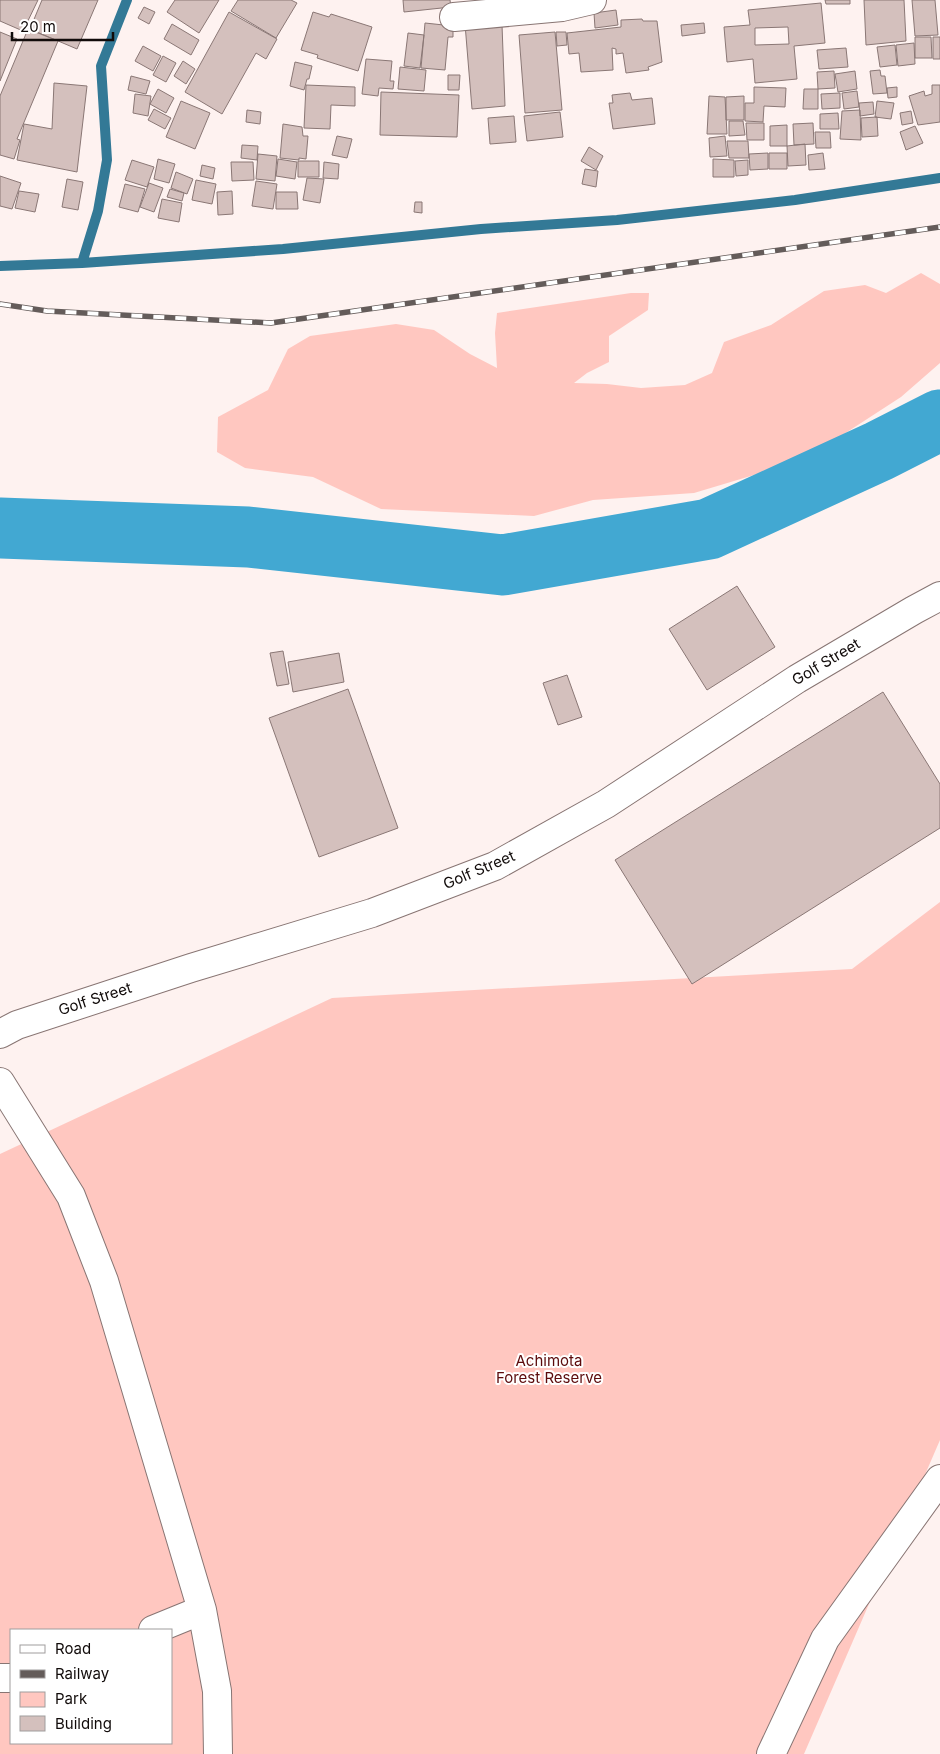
<svg xmlns="http://www.w3.org/2000/svg" width="940" height="1754" font-family="Inter,sans-serif">
	<style>
		.green { fill: #ffc7c0; fill-rule: evenodd }
		.lines { fill: none; stroke-linecap: round; stroke-linejoin: round }
		.stream { stroke: #337996; stroke-width: 10 }
		.river { stroke: #42a8d2; stroke-width: 61 }
		.building { fill: #d4c0bd; stroke: #8a7775; fill-rule: evenodd }
		.street-casing { stroke: #887573; stroke-width: 30 }
		.street { stroke: #fff; stroke-width: 28 }
		.rail-casing { stroke: #645c5a; stroke-width: 5.5 }
		.rail { stroke: #fff; stroke-width: 4; stroke-dasharray: 11; stroke-linecap: butt }
		.labels { text-anchor: middle; stroke-width: 4; stroke-linejoin: round; paint-order: stroke }
		.street-label { font-size: 15px; fill: #110b0a; stroke: #fff }
		.park-label { font-size: 15px; fill: #5c0b0c; stroke: #fff }
	</style>
	<rect width="100%" height="100%" fill="#fef2f0"/>
	<path class="green" d="M921 273 940 284V363L901 397 804 460 694 493 593 500 534 516 381 509 313 477 245 468 217 452 218 417 268 390 288 349 310 336 396 324 434 330 470 354 497 368 495 333 497 313 631 293H649L648 310 609 336V362L587 373 574 383 607 384 641 388 685 385 712 373 724 342 771 325 824 291 865 285 886 293Z
		M940 902V1440L804 1754H0V1154L332 998 852 969ZM11 1630H171V1743H11Z"/>
	<g class="lines">
		<path class="stream" d="M82 263 98 211 107 160 101 66 127 0
			M0 266 82 263 283 249 481 229 617 220 795 200 940 178"/>
		<path class="river" d="M0 528 248 537 503 565 709 529 879 451 940 420"/>
	</g>
	<path class="building" d="M0 0H38L23 31 0 21Z
		M42 0H98L77 49 30 29Z
		M175 0H219L199 33 167 12Z
		M238 0H291L297 3 276 38 231 11Z
		M403 0H450L451 7 404 12Z
		M825 0H850V4H826Z
		M864 0H904L906 41 866 45Z
		M912 0H935L938 35 915 36Z
		M821 3 825 43 794 46 797 79 755 83 753 59 727 62 724 27 750 25 748 10ZM788 27 789 44 755 45V28Z
		M144 7 155 12 149 24 138 18Z
		M616 10 618 25 595 28 594 13Z
		M229 12 277 39 266 59 256 53 222 114 185 92Z
		M313 12 329 17 331 14 372 27 358 71 317 58 318 55 301 50Z
		M642 19 643 21H657L662 62 648 67 649 70 626 73 623 53 616 54V49L612 48 613 70 581 72 579 53 569 54 567 33 621 27V20Z
		M425 23 453 26V37H448L445 70 421 68Z
		M704 23 705 33 682 36 681 25Z
		M172 24 199 40 191 55 164 39Z
		M465 24 502 25 505 106 472 109Z
		M28 29 58 41 17 139 20 140 14 159 0 155V96Z
		M0 32 17 39 0 81Z
		M555 32 562 110 525 113 519 35Z
		M556 32H566L567 45 557 46Z
		M408 33 424 35 420 68 404 66Z
		M915 37H931L932 58H915Z
		M933 37H940V59H933Z
		M914 43 915 64 898 66 896 45Z
		M895 45 897 65 880 67 877 47Z
		M143 46 161 56 153 71 135 61Z
		M846 48 848 67 819 69 817 50Z
		M163 56 176 63 166 82 153 75Z
		M366 59 392 61 390 81H394L393 89 379 88 378 96 362 94Z
		M183 61 195 69 186 84 174 76Z
		M295 62 312 66 309 79H307L304 90 290 86Z
		M400 67 426 70 424 91 398 89Z
		M880 70 881 76H885L887 93 873 94 870 71Z
		M834 71 835 88 818 89 817 72Z
		M855 71 857 89 838 92 835 74Z
		M448 75H460L459 90H448Z
		M131 76 150 81 146 94 128 90Z
		M54 83 87 86 77 172 17 160 24 124 52 129Z
		M306 85 355 87V106L331 105 330 129 304 128Z
		M932 85H940V122L918 125 909 96 924 91 925 96 932 94Z
		M754 87 786 88 785 107 764 106 763 122 745 121V103H754Z
		M897 87V97L888 98 887 88Z
		M158 89 174 98 166 113 150 104Z
		M804 89H818V109H803Z
		M857 91 859 107 844 109 842 93Z
		M381 92 459 95 457 137 380 135Z
		M630 93 632 100 652 98 655 124 613 129 609 103H613L612 95Z
		M840 93V108L822 109 821 94Z
		M135 94 151 96 148 116 133 113Z
		M709 96 725 97 727 134H707Z
		M744 96V120H726V97Z
		M181 101 210 113 195 149 166 137Z
		M877 101 894 103 891 119 875 117Z
		M873 102 874 114 860 116 859 103Z
		M154 109 171 118 165 129 148 120Z
		M247 110 261 112 260 124 246 122Z
		M860 110 861 140 840 139 842 111Z
		M911 111 913 123 902 125 900 113Z
		M560 112 563 137 527 141 524 116Z
		M838 113 839 129H820V114Z
		M514 116 516 142 490 144 488 118Z
		M877 117 878 136 862 137 861 118Z
		M729 121H743L745 135 729 136Z
		M746 123H764V140H747Z
		M813 123 814 144 794 145 793 124Z
		M283 124 302 127 303 136H308L306 159 299 158V160L280 158Z
		M787 125V146H770V126Z
		M915 126 923 143 906 150 900 132Z
		M815 132H830L831 148H816Z
		M337 136 352 139 347 158 332 155Z
		M725 136 727 156 710 157 709 138Z
		M727 141H748L749 158H729Z
		M805 144 806 165 788 166 787 146Z
		M242 145 258 146 257 160 241 158Z
		M589 147 603 156 596 170 581 161Z
		M768 153V169L750 170 749 154Z
		M769 153H787V169H769Z
		M823 153 825 169 809 170 808 155Z
		M258 154 277 156 275 181 256 179Z
		M158 159 175 164 169 183 154 179Z
		M278 159 297 162 295 179 276 176Z
		M713 159 734 160V177H713Z
		M132 160 154 167 147 187 125 180Z
		M748 160V175L736 176 735 161Z
		M298 161H319V177H298Z
		M231 162H253L254 180 232 181Z
		M324 162 339 164 338 179 323 178Z
		M202 165 215 168 213 179 200 176Z
		M585 169 598 171 596 187 582 184Z
		M176 172 193 179 187 194 171 188Z
		M0 176 21 183 12 209 0 206Z
		M307 178 324 179 320 203 303 200Z
		M67 179 83 182 78 210 62 207Z
		M196 180 216 184 212 204 192 200Z
		M256 181 277 184 273 209 252 206Z
		M149 183 163 188 154 212 140 207Z
		M125 184 145 189 138 212 119 207Z
		M170 189 184 193 182 201 167 197Z
		M19 191 39 194 35 212 15 208Z
		M232 191 233 214 218 215 217 192Z
		M276 192H297L298 209H276Z
		M162 199 182 203 179 222 158 218Z
		M415 202H422V213L414 212Z
		M737 586 775 647 707 690 669 629Z
		M283 651 289 684 277 686 270 653Z
		M339 653 344 682 293 692 288 662Z
		M567 675 582 717 558 725 543 683Z
		M348 689 398 828 319 857 269 718Z
		M883 692 940 784V828L692 984 615 860Z"/>
	<g class="lines">
		<defs>
			<path id="street" d="M454 17 562 7 592 0
				M0 1034 17 1025 191 968 372 913 495 866 606 804 797 679 914 610 940 596
				M0 1082 71 1196 104 1281 202 1610 217 1691 218 1754
				M153 1630 202 1610
				M0 1678H11
				M771 1754 825 1639 940 1479"/>
		</defs>
		<use href="#street" class="street-casing"/>
		<use href="#street" class="street"/>
		<defs>
			<path id="rail" d="M0 304 47 311 271 323 940 227"/>
		</defs>
		<use href="#rail" class="rail-casing"/>
		<use href="#rail" class="rail"/>
	</g>
	<g class="labels">
		<g class="street-label">
			<text transform="translate(826 662) rotate(-31)" y="5">Golf Street</text>
			<text transform="translate(479 870) rotate(-23)" y="5">Golf Street</text>
			<text transform="translate(95 999) rotate(-18)" y="5">Golf Street</text>
		</g>
		<g class="park-label">
			<text x="549" y="1366">Achimota<tspan x="549" dy="17">Forest Reserve</tspan></text>
		</g>
	</g>
	<rect x="10" y="1629" width="162" height="115" fill="#ffffff" stroke="#a09d9d"/>
	<rect x="20" y="1645" width="25" height="8" fill="#ffffff" stroke="#a09d9d"/>
	<text x="55" y="1654" font-size="15" fill="#110b0a">Road</text>
	<rect x="20" y="1670" width="25" height="8" fill="#645c5a" stroke="#a09d9d"/>
	<text x="55" y="1679" font-size="15" fill="#110b0a">Railway</text>
	<rect x="20" y="1692" width="25" height="15" fill="#ffc7c0" stroke="#a09d9d"/>
	<text x="55" y="1704" font-size="15" fill="#110b0a">Park</text>
	<rect x="20" y="1716" width="25" height="15" fill="#d4c0bd" stroke="#a09d9d"/>
	<text x="55" y="1729" font-size="15" fill="#110b0a">Building</text>
	<path d="M12 32v8h101v-8" fill="none" stroke="#110b0a" stroke-width="2.5"/>
	<text x="20" y="32" font-size="15" fill="#110b0a" stroke="#ffffff" stroke-width="4" paint-order="stroke">20 m</text>
</svg>
